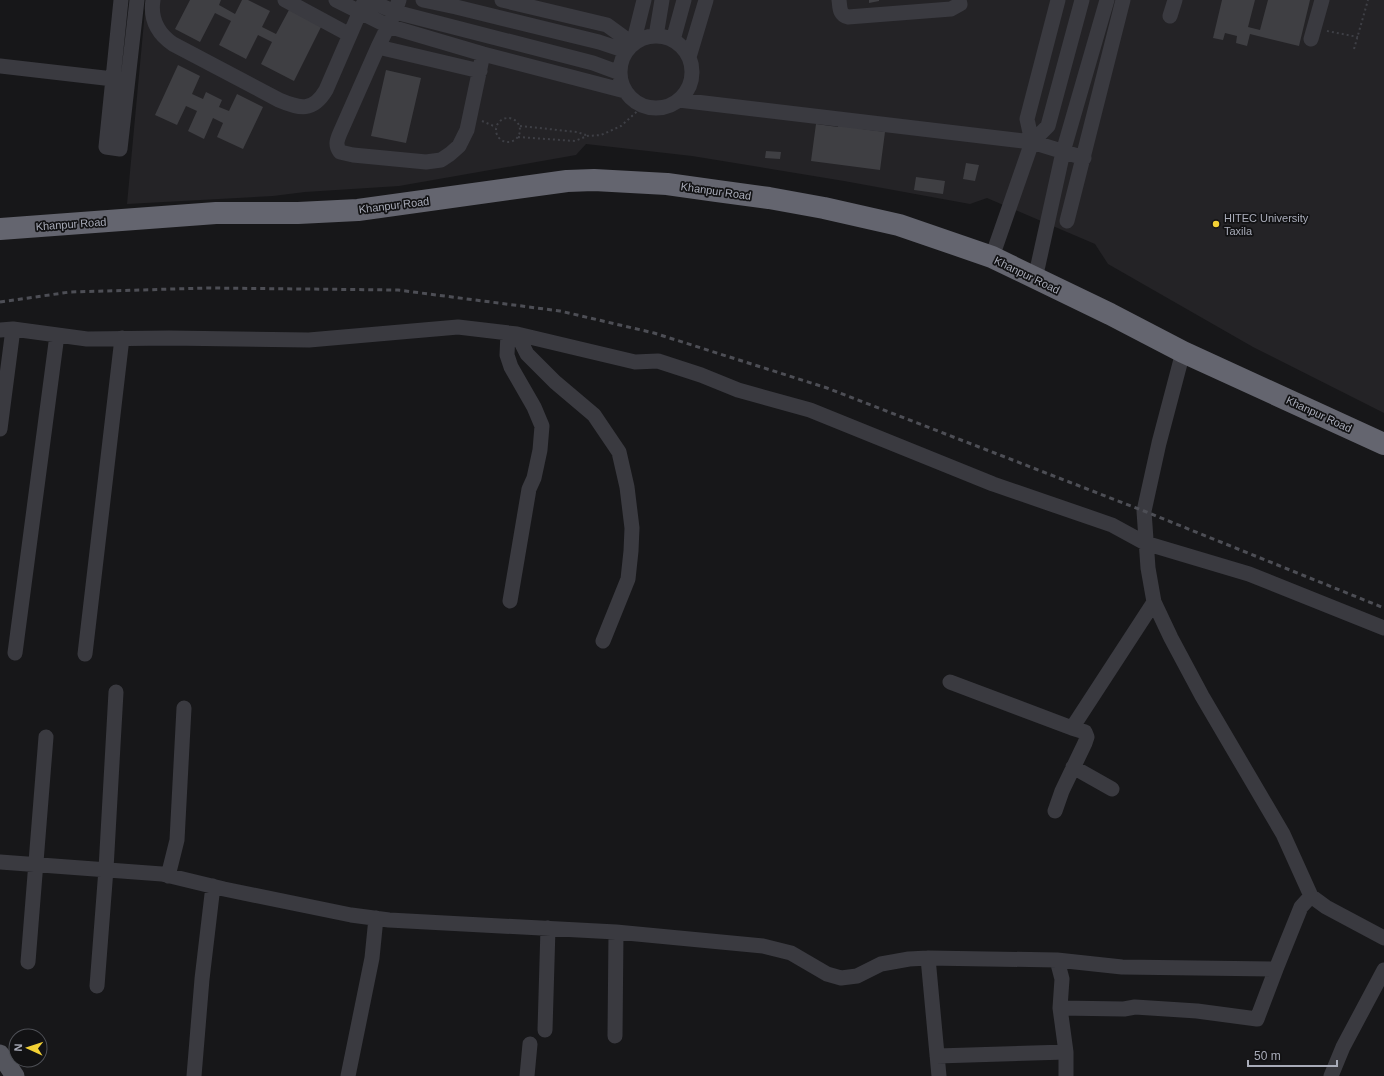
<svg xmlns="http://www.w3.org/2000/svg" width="1384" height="1076" font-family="Helvetica,sans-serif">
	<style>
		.built { fill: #242326 }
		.building { fill: #3f3f43 }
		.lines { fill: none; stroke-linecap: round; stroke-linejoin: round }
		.path { stroke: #3e3f45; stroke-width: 2; stroke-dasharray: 2 3; stroke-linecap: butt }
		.minor { stroke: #3a3a40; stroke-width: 15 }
		.major { stroke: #54555d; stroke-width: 19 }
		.highway { stroke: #64656f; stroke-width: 22 }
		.rail { stroke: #4d4e55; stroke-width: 3; stroke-dasharray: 5 4; stroke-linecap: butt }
		.poi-dot { fill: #f3d135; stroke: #121214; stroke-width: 1.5 }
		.labels { text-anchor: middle; stroke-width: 3.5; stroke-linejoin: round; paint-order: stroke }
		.street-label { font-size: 11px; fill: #a9acb9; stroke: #121214 }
		.poi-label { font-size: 11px; fill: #a9acb9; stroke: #121214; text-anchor: start }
	</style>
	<rect width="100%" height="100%" fill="#171719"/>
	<path class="built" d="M146 0H1384V413L1253 347 1108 264 1095 244 987 198 970 204 844 181 692 156 586 144 576 155 399 186 305 192 273 196 127 204Z"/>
	<path class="building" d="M190 0H221L219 5 235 14 242 0H248L270 11 262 27 276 34 290 8 322 25 294 81 261 64 272 42 258 35 246 59 219 45 231 21 215 13 200 42 175 29Z
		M869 0H879V1L869 3Z
		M1222 0H1255L1248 27 1260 30 1268 0H1310L1299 46 1250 34 1247 46 1236 43 1237 36 1225 33 1223 40 1213 38Z
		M178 65 200 76 192 94 203 99 206 92 222 100 219 107 229 111 237 94 263 107 243 149 217 137 223 123 213 118 204 139 188 131 197 111 186 106 177 125 155 115Z
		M386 70 421 78 406 143 371 136Z
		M839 120 862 129 885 132 880 170 811 161 816 124 838 127Z
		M766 151 781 152 780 159 765 158Z
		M966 163 979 165 975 181 963 179Z
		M916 177 945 181 943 194 914 190Z"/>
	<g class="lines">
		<path class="path" d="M1327 31 1358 37
			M1354 49 1368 0
			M496 130a12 12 0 1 1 24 0a12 12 0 1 1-24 0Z
			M482 121 496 127
			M520 126 577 132 586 135
			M518 137 575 141 587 136 601 135 621 126 643 106"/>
		<path class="minor" d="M121 0 106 147 120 149 137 0
			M153 0C150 19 157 33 173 44L279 100C300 109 313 112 326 90L365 0
			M285 0 350 35
			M336 0 388 26 483 54 625 91
			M368 0 395 12 593 63 620 73
			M399 0 395 12 378 47 340 133C337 140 335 145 340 152L353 155 426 162 441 160 450 154 459 146 467 130 483 54
			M423 0 456 7 599 42 626 51
			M502 0 607 25 633 44 644 0
			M839 0C840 7 839 15 848 17L951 9 960 4 959 0
			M1170 16 1175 0
			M656 36 662 0
			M620 72a36 36 0 1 1 72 0a36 36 0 1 1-72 0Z
			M1311 39 1322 0
			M673 40 684 0
			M378 47 480 71
			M689 57 706 0
			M0 66 122 80
			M679 100 1032 142 1084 158
			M1032 142 1027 119 1058 0
			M1067 221 1123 0
			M992 257 1032 142 1048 126 1082 0
			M1035 279 1063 152 1107 0
			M0 330 13 329 87 339 169 338 309 340 458 327 517 334 635 362 658 361 701 375 738 390 810 410 993 484 1112 525 1145 543 1249 574 1384 628
			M508 333 507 355 511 367 534 407 542 426 540 450 534 478 529 489 510 601
			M517 334 527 354 555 382 594 415 619 452 627 487 632 528 631 551 628 579 603 641
			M1183 352 1159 443 1144 511 1148 568 1154 602 1171 638 1202 696 1283 834 1311 896 1326 907 1384 938
			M0 429 13 329
			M15 653 57 335
			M85 654 122 338
			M950 682 1072 728 1085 732 1087 737 1085 743 1062 791 1055 811
			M1072 728 1154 602
			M1073 767 1112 789
			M0 862 162 874 224 889 351 915 389 920 616 932 763 946 791 953 827 974 841 978 857 976 881 964 909 959 928 958 1057 960 1122 967 1276 969 1301 907 1311 896
			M168 876 177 840 184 708
			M928 958 939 1076
			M1057 960 1062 979 1060 1008 1066 1052V1076
			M28 962 46 737
			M97 986 106 869 116 692
			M1060 1008 1124 1009 1135 1007 1197 1011 1257 1019 1276 969
			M545 1030 548 928
			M615 1036 616 932
			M937 1056 1066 1052
			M194 1076 202 979 213 886
			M348 1076 372 958 376 918
			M527 1076 530 1044
			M1331 1076 1343 1047 1384 970"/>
		<path class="major" d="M0 1054 15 1076"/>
		<path class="highway" d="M0 229 216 213H298L358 210 567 181 594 180 667 184 717 191 769 198 824 208 899 225 992 257 1110 314 1183 352 1384 444"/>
		<path class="rail" d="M0 302 70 292 209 288 398 290 560 311 654 333 827 388 1144 511 1384 608"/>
	</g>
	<circle class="poi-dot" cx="1216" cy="224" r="4"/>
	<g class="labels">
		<g class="street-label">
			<text transform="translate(716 191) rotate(8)" y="4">Khanpur Road</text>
			<text transform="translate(394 205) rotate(-7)" y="4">Khanpur Road</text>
			<text transform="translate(71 224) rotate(-4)" y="4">Khanpur Road</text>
			<text transform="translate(1027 275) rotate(26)" y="4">Khanpur Road</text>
			<text transform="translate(1319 414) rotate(25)" y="4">Khanpur Road</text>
		</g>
		<g class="poi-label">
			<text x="1224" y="222">HITEC University<tspan x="1224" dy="13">Taxila</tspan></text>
		</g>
	</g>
	<g transform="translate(28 1048) rotate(273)"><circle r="19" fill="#121214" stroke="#4e5056"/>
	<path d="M0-3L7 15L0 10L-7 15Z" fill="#f3d135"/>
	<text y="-6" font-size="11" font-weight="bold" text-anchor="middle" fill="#a9acb9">N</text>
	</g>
	<path d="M1248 1060v6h89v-6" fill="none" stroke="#a9acb9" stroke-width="2"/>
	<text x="1254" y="1060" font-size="12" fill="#a9acb9" stroke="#121214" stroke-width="3" paint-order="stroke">50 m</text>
</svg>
